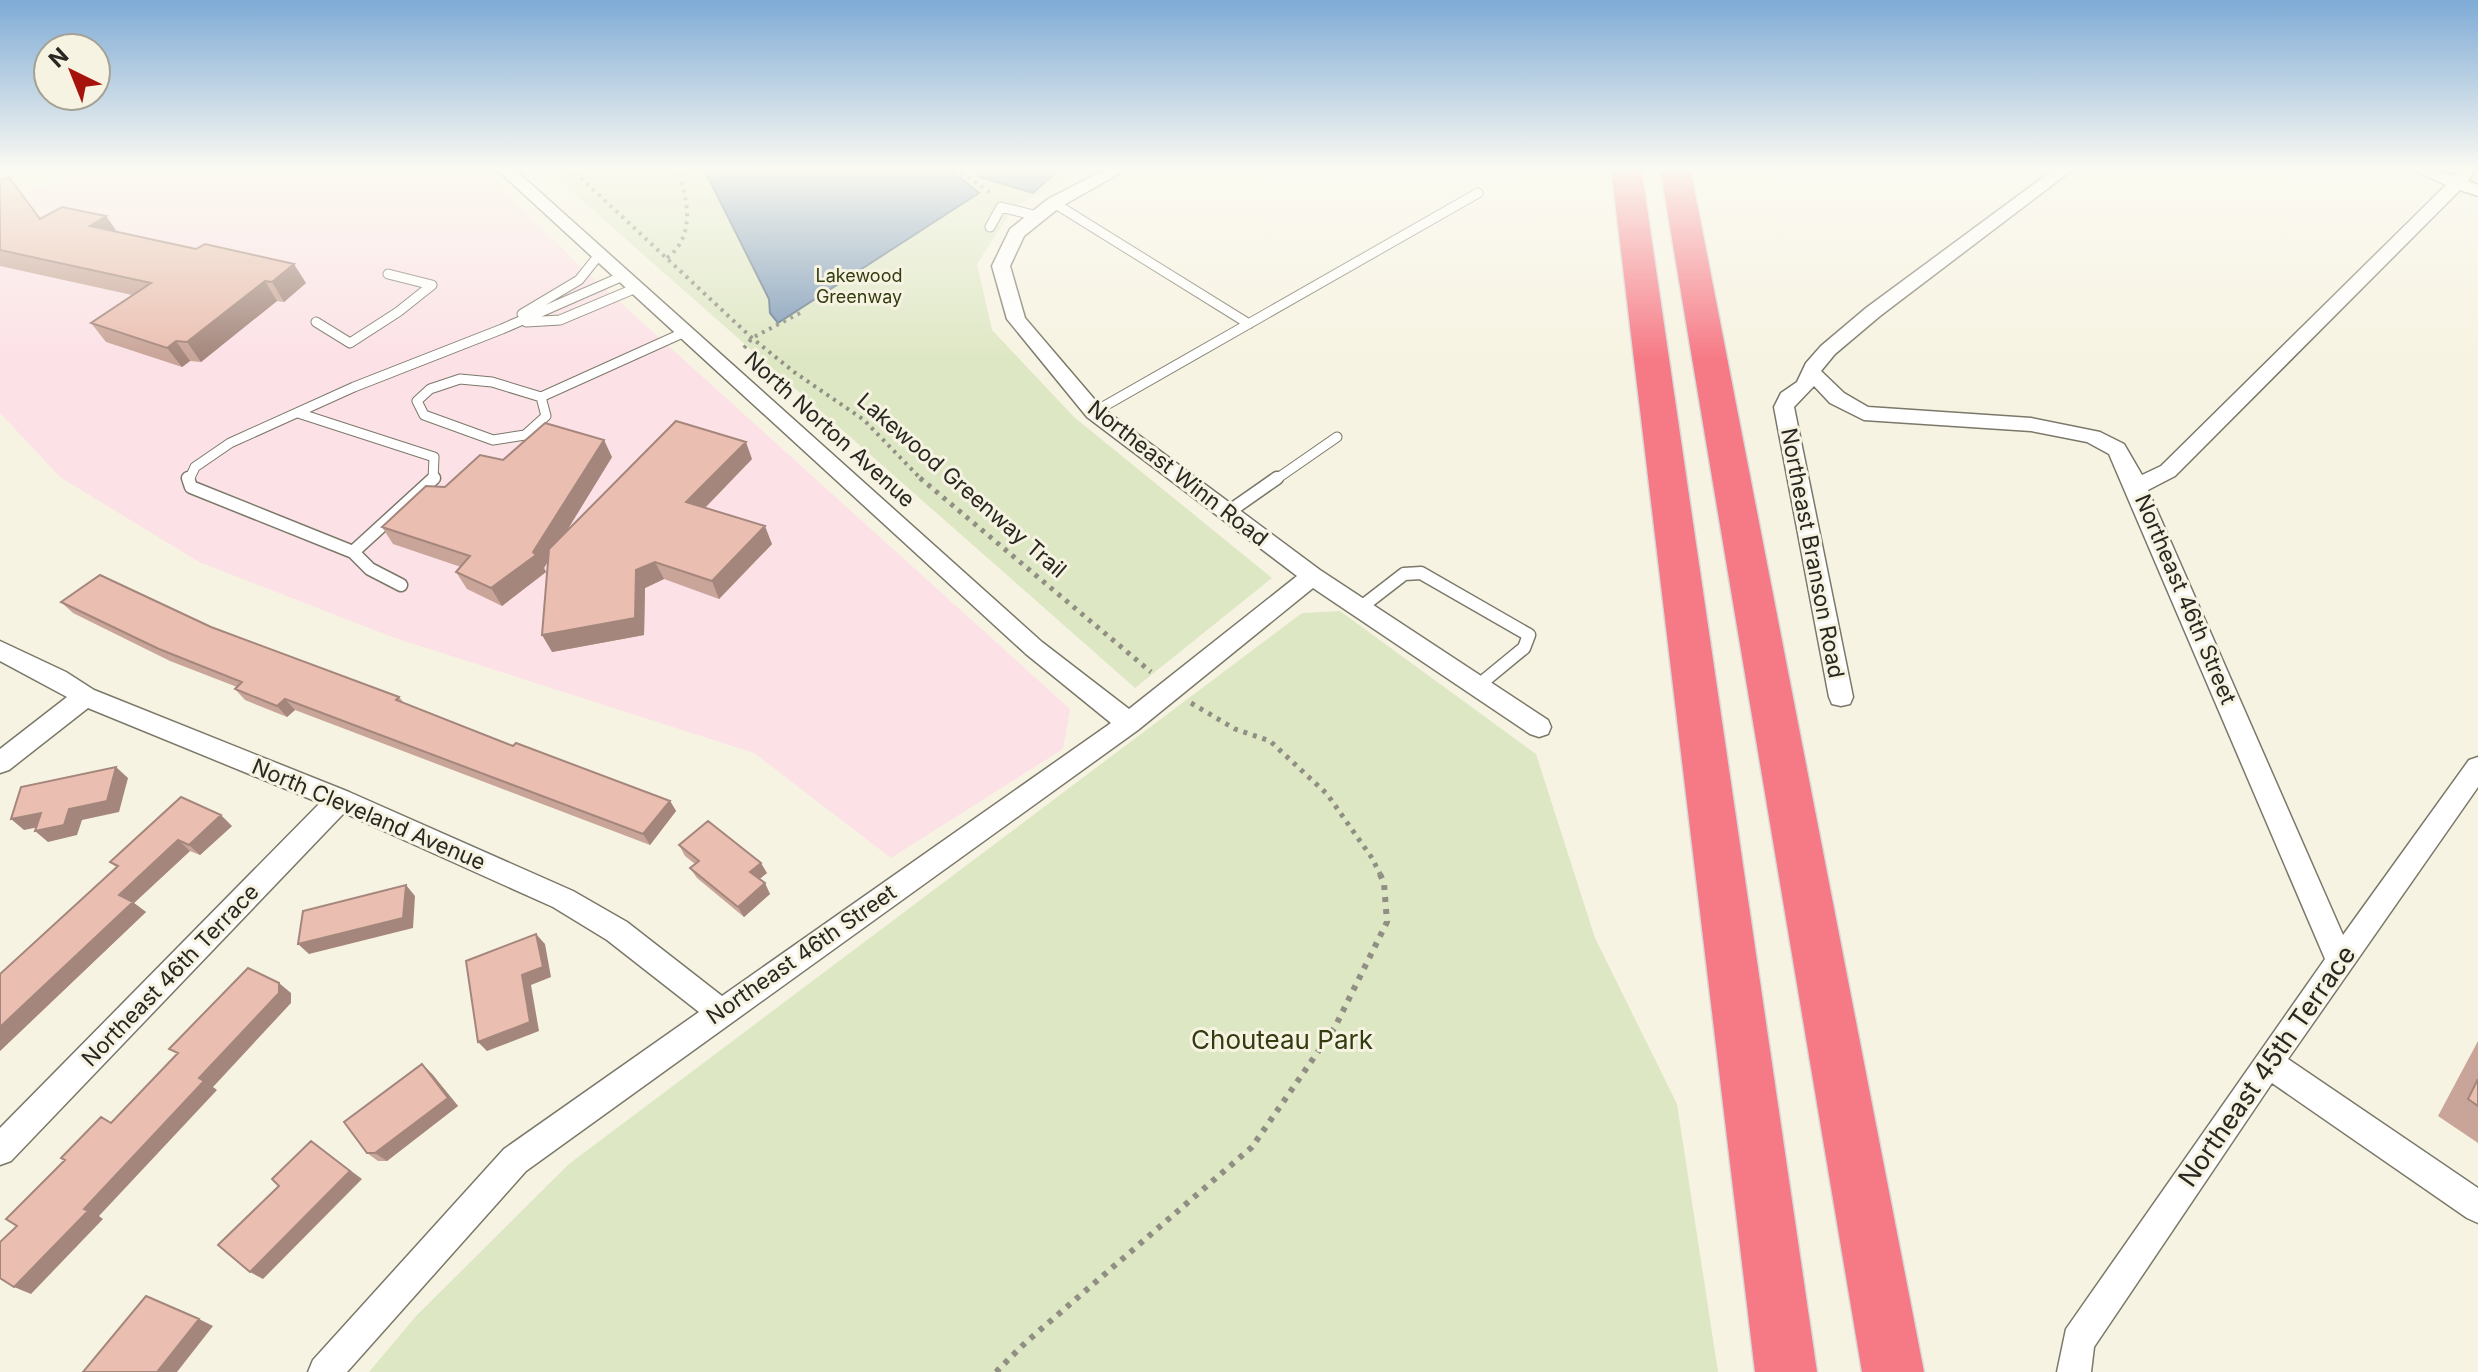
<svg xmlns="http://www.w3.org/2000/svg" width="2478" height="1372" font-family="Inter,sans-serif">
	<style>
		.education { fill: #fce1e6 }
		.green { fill: #dee7c4 }
		.water { fill: #819dba; stroke: #667a8c; stroke-width: 2 }
		.lines { fill: none; stroke-linecap: round; stroke-linejoin: round }
		.service-far1-casing { stroke: #7b7869; stroke-width: 11 }
		.service-casing { stroke: #7b7869; stroke-width: 15 }
		.minor-casing { stroke: #7b7869; stroke-width: 3 }
		.motorway-casing { stroke: #d8d8d7; stroke-width: 3 }
		.path-far2 { stroke: #918e83; stroke-width: 4; stroke-dasharray: 3 5; stroke-linecap: butt }
		.path-far1 { stroke: #918e83; stroke-width: 5; stroke-dasharray: 4 6; stroke-linecap: butt }
		.path { stroke: #918e83; stroke-width: 6; stroke-dasharray: 5 7; stroke-linecap: butt }
		.service-far1 { stroke: #fff; stroke-width: 9 }
		.service { stroke: #fff; stroke-width: 12 }
		.minor { fill: #fff; fill-rule: evenodd }
		.motorway { fill: #f67a86; fill-rule: evenodd }
		.wall { fill: #c9a498 }
		.shaded-wall { fill: #a4867c }
		.building { fill: #eabfb1; stroke: #a4867c; stroke-width: 2 }
		.labels { text-anchor: middle; stroke-width: 6; stroke-linejoin: round; paint-order: stroke }
		.far-park-label { font-size: 18px; fill: #333c0f; stroke: #f7f3e2 }
		.street-label { font-size: 22px; fill: #282721; stroke: #f7f3e2 }
		.near-park-label { font-size: 26px; fill: #333c0f; stroke: #f7f3e2 }
		.near-street-label { font-size: 26px; fill: #282721; stroke: #f7f3e2 }
	</style>
	<rect width="100%" height="100%" fill="#f7f3e2"/>
	<path class="education" d="M87 167H119L199 179 229 167H480L580 266 1070 709 1063 749 891 858 754 753 392 637 199 562 60 477 0 413V200L50 185Z"/>
	<path class="green" d="M544 167H1087L1013 208 977 264 992 330 1074 417 1272 578 1135 688Z
		M1340 611 1536 754 1595 938 1677 1104 1718 1372H369L416 1316 569 1164 1302 613Z"/>
	<path class="water" d="M703 167H947L979 193 778 323 770 313 769 299Z
		M971 167H1062L1033 193 980 177Z"/>
	<g class="lines">
		<defs>
			<path id="service-far1" d="M1054 203 1249 324
				M990 227 1001 207 1037 216
				M522 314 579 280 599 255
				M316 322 350 343 398 312 432 285 388 274
				M526 322 560 320 636 288
				M460 379 492 382 541 397 546 416 525 435 493 440 424 415 417 401 430 389Z
				M541 397 685 332
				M1094 412 1478 193
				M298 413 434 457 433 480
				M189 480 195 467 230 443 354 387 502 329 623 276
				M1275 480 1337 437"/>
			<path id="service" d="M188 478 191 487 353 552 370 569 401 585
				M1227 513 1277 478
				M353 552 434 478
				M1360 608 1404 574 1421 573 1529 635 1524 648 1479 685"/>
			<path id="minor" d="M494 167H512L1042 642 1129 709 1297 576 1087 417 1007 319 992 266 1010 229 1048 199 1110 167H1131L1060 207 1024 236 1010 266 1025 318 1101 407 1320 570 1548 720 1551 727 1548 734 1539 737 1530 734 1313 588 1138 730 526 1171 347 1372H308L313 1360 504 1149 699 1012 607 940 553 907 344 813 11 1161 0 1165V1128L320 803 88 708 9 770 0 773V749L67 697 0 661V641L66 672 94 690 349 792 573 891 627 922 722 996 1111 723 1026 654Z
				M2057 167H2076L1880 316 1835 354 1821 371 1844 393 1868 407 2031 418 2100 432 2124 444 2142 475 2161 466 2446 185 2406 167H2430L2454 176 2463 167H2478L2468 181 2478 185V196L2460 190 2175 476 2148 490 2343 935 2469 760 2478 757V787L2288 1059 2478 1188V1223L2467 1218 2272 1083 2094 1347 2091 1372H2057L2066 1329 2325 959 2109 454 2087 442 2031 431 1864 420 1830 403 1814 386 1794 407 1853 697 1850 704 1841 706 1832 704 1829 697 1774 407 1781 393 1797 382 1806 363 1821 346 1866 308Z"/>
			<path id="motorway" d="M1611 167H1641L1817 1372H1755Z
				M1660 167H1690L1924 1372H1862Z"/>
		</defs>
		<use href="#service-far1" class="service-far1-casing"/>
		<use href="#service" class="service-casing"/>
		<use href="#minor" class="minor-casing"/>
		<use href="#motorway" class="motorway-casing"/>
		<path class="path-far2" d="M569 167 752 338 794 372 864 420 922 480
			M955 167 992 194
			M667 258C697 235 687 198 677 167
			M744 348 752 338 800 313"/>
		<path class="path-far1" d="M920 478 1151 672
			M1191 703 1235 729 1270 741 1327 794 1372 858 1380 874"/>
		<path class="path" d="M996 1372 1025 1343 1252 1147 1335 1027 1387 922 1384 883 1379 872"/>
		<use href="#service-far1" class="service-far1"/>
		<use href="#service" class="service"/>
		<use href="#minor" class="minor"/>
		<use href="#motorway" class="motorway"/>
	</g>
	<path class="wall" d="M0 180 40 219 106 216 117 232 306 283 284 302 277 301 201 362 190 361 182 367 106 342 91 323 132 295 0 266Z
		M612 457 566 532 752 459 705 508 772 544 719 599 664 579 645 588 644 635 552 652 548 560 544 568 546 572 502 606 467 589 456 572 461 567 393 544 382 527 445 487 503 460Z
		M61 602 211 627 399 697 404 703 513 746 670 801 676 811 650 845 295 710 287 717 245 700 235 689 237 687 170 661 73 613Z
		M232 826 200 855 190 851 134 903 146 912 0 1051V974L116 867 110 862Z
		M679 845 767 873 759 879 770 894 744 917 697 878 690 868 695 864 685 856Z
		M2478 1041V1143L2438 1116Z
		M422 1064 432 1074 458 1106 387 1161H378L367 1153Z"/>
	<path class="shaded-wall" d="M106 216 120 236 90 226Z
		M294 264 306 283 284 302 272 282Z
		M265 281 277 301 201 362 187 342Z
		M176 341 190 361 182 367 167 348Z
		M604 440 612 457 544 568 546 572 502 606 491 588 533 552Z
		M746 442 752 459 694 519 686 502Z
		M765 526 772 544 719 599 712 581Z
		M655 562 664 579 645 588 644 635 552 652 542 635 636 570Z
		M285 699 295 710 287 717 277 706Z
		M116 767 128 778 119 812 82 820 77 835 48 842 35 831 69 809Z
		M670 801 676 811 650 845 643 834Z
		M41 813 54 824 24 830 11 819Z
		M221 815 232 826 200 855 189 845Z
		M178 840 190 851 134 903 146 912 0 1051V1027L119 895Z
		M761 863 767 873 756 882 750 872Z
		M765 883 770 894 744 917 738 907Z
		M406 885 415 896 413 928 309 954 298 944Z
		M536 934 545 944 551 977 531 985 539 1031 487 1051 478 1042 522 975Z
		M279 983 291 993V1003L213 1087 217 1090 99 1216 103 1219 31 1294 14 1287 199 1078Z
		M422 1064 432 1074 458 1106 387 1161 375 1153Z
		M311 1141 362 1179 263 1279 250 1272Z
		M199 1319 213 1326 177 1372H157Z"/>
	<path class="building" d="M9 177 40 219 62 207 106 216 90 226 196 249 205 244 294 264 272 282 265 281 187 342 176 341 167 348 91 323 151 283 0 250V180Z
		M676 421 746 442 686 502 765 526 712 581 655 562 636 570 635 618 542 635 549 549Z
		M545 423 604 440 533 552 536 555 491 588 456 572 470 556 382 527 426 486 445 487 480 455 503 460Z
		M100 575 211 627 399 697 396 700 513 746 516 743 670 801 643 834 285 699 277 706 235 689 242 682 159 649 61 602Z
		M116 767 107 801 69 809 64 825 35 831 41 813 11 819 21 787Z
		M181 797 221 815 189 845 178 840 119 895 133 902 0 1027V974L118 866 110 862Z
		M708 821 761 863 750 872 765 883 738 907 690 868 699 861 679 845Z
		M406 885 403 918 298 944 303 911Z
		M536 934 543 967 522 975 530 1022 478 1042 466 961Z
		M248 968 279 983V993L199 1078 204 1081 84 1209 88 1211 14 1287 0 1278V1242L17 1226 6 1219 65 1160 61 1158 101 1117 111 1123 178 1053 169 1049Z
		M422 1064 448 1098 375 1153H367L344 1122Z
		M2478 1079V1106L2468 1099Z
		M311 1141 350 1171 250 1272 218 1245 279 1186 272 1179Z
		M146 1296 199 1319 157 1372H83Z"/>
	<linearGradient id="sky" x2="0" y2="1"><stop stop-color="#7fabd6"/><stop offset="0.47" stop-color="#fbfaf2"/><stop offset="1" stop-color="#fbfaf2" stop-opacity="0"/></linearGradient>
	<rect width="2478" height="359" fill="url(#sky)"/>
	<g class="labels">
		<g class="far-park-label">
			<text x="859" y="282">Lakewood<tspan x="859" dy="21">Greenway</tspan></text>
		</g>
		<g class="street-label">
			<text transform="translate(830 429) rotate(42)" y="8">North Norton Avenue</text>
			<text transform="translate(1178 473) rotate(38)" y="8">Northeast Winn Road</text>
			<text transform="translate(962 485) rotate(41)" y="8">Lakewood Greenway Trail</text>
			<text transform="translate(1813 553) rotate(79)" y="8">Northeast Branson Road</text>
			<text transform="translate(2186 599) rotate(67)" y="8">Northeast 46th Street</text>
			<text transform="translate(369 814) rotate(23)" y="8">North Cleveland Avenue</text>
			<text transform="translate(801 954) rotate(-35)" y="8">Northeast 46th Street</text>
			<text transform="translate(170 975) rotate(-46)" y="8">Northeast 46th Terrace</text>
		</g>
		<g class="near-park-label">
			<text x="1282" y="1049">Chouteau Park</text>
		</g>
		<g class="near-street-label">
			<text transform="translate(2267 1066) rotate(-55)" y="9">Northeast 45th Terrace</text>
		</g>
	</g>
	<g transform="translate(72 72) rotate(317)"><circle r="38" fill="#f7f3e2" stroke="#a4a195" stroke-width="2"/>
	<path d="M0-6L14 30L0 20L-14 30Z" fill="#a6120c"/>
	<text y="-12" font-size="22" font-weight="bold" text-anchor="middle" fill="#282721">N</text>
	</g>
</svg>
